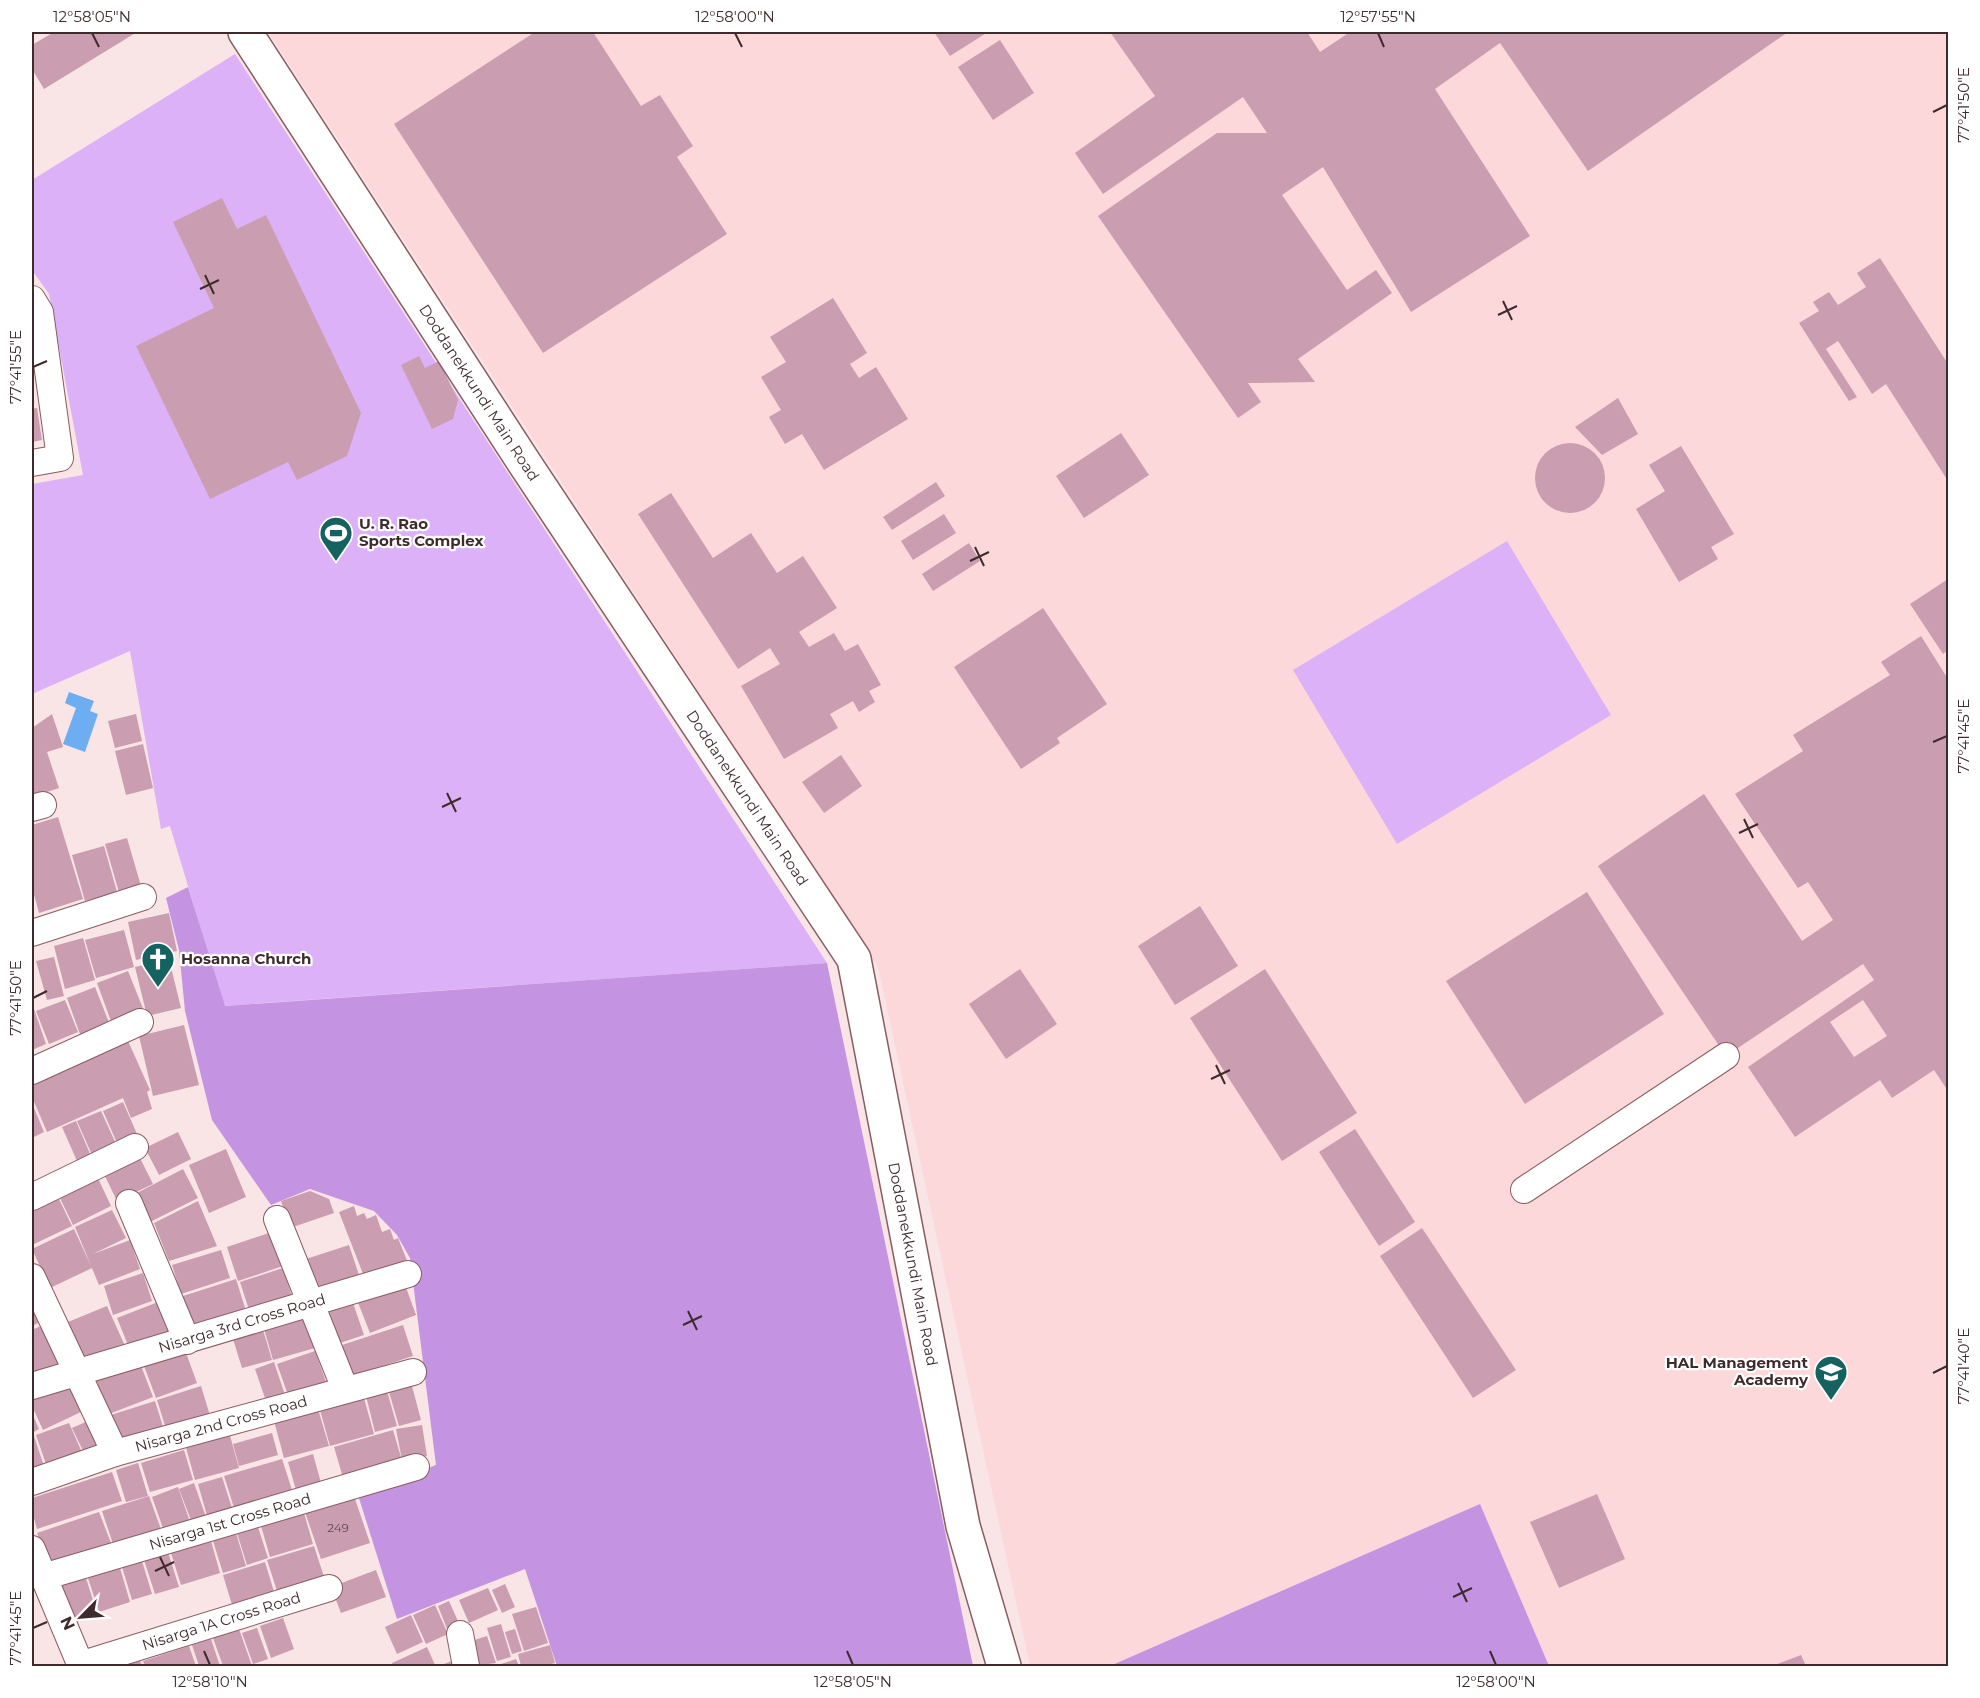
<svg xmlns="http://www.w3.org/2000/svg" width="1980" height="1698" font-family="Montserrat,sans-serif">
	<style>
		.built { fill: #fcd8db }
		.green { fill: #dcb1f8 }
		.forest { fill: #c494e3 }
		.water { fill: #6daef3 }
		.building { fill: #ca9db0; fill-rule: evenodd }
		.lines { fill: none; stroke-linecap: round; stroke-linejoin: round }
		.street-casing { stroke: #885c61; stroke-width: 28 }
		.secondary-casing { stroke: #885c61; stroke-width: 36 }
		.street { stroke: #fff; stroke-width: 26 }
		.secondary { stroke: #fff; stroke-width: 33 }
		.ticks { fill: none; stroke: #3e2b2d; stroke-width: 2 }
		.labels { text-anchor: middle; stroke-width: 4.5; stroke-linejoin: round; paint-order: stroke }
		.number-label { font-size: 12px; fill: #61484e }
		.street-label { font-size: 15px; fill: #3e2b2d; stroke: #fff }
		.poi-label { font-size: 15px; font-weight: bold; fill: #3e2b2d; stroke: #fff; text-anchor: start }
		.neatline { fill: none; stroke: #3e2b2d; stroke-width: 2 }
		.ticks-label { font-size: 15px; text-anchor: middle; fill: #3e2b2d }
	</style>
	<rect width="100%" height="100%" fill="#f9e4e6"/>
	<path class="built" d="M268 32H1948V1666H1030L878 967Z"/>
	<path class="green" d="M235 54 827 963 224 1006 170 826 161 829 130 651 32 694V484L83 475 49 294 32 270V180Z
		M1507 541 1611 715 1397 844 1293 670Z"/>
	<path class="forest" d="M188 887 225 1006 827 963 973 1666H557L525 1569 397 1619 358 1495 436 1465 410 1258 397 1235 374 1211 310 1189 271 1205 212 1120 185 1011 179 950 166 898Z
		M1480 1504 1549 1666H1110Z"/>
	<path class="water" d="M69 692 94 701 90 711 98 714 85 752 63 744 76 708 65 703Z"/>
	<path class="building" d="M54 32H137L44 89 32 69V45Z
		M535 32H593L641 106 660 95 693 146 677 157 727 234 543 353 394 124Z
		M934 32H988L950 56Z
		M1110 32H1307L1320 52 1350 32H1788L1588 171 1500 43 1435 89 1530 236 1411 312 1323 167 1282 195 1347 290 1376 270 1392 293 1298 359 1315 382 1248 383 1261 402 1238 418 1098 216 1217 133H1267L1243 97 1103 194 1075 153 1155 96Z
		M1000 40 1034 93 993 120 958 67Z
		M222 198 237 229 266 215 361 413 347 456 297 480 288 462 210 499 136 346 214 308 173 222Z
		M1880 258 1948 364V481L1886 384 1872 394 1838 341 1826 349 1857 397 1849 401 1799 323 1819 311 1813 302 1829 292 1838 305 1866 287 1857 273Z
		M833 298 867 353 850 364 859 378 876 367 908 419 824 470 802 434 785 444 769 417 781 410 761 377 786 362 770 337Z
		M419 356 425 368 439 361 458 400 453 419 432 429 401 365Z
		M1618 398 1638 434 1602 455 1575 427Z
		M37 408 42 440 32 442V409Z
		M1121 433 1149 475 1084 518 1056 476Z
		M1535 478a35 35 0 1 1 70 0a35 35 0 1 1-70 0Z
		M1681 446 1734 534 1711 547 1718 559 1679 582 1636 509 1665 491 1649 465Z
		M936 482 945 496 892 530 883 517Z
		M671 493 713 558 751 533 777 573 803 556 837 608 799 632 809 647 834 633 845 651 858 644 881 685 869 691 875 702 859 712 853 701 830 714 838 728 784 759 741 686 780 664 770 648 738 669 638 514Z
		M944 514 956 533 913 560 901 541Z
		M969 543 980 561 933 591 922 574Z
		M1948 579V650L1943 654 1910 604Z
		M1043 608 1107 704 1057 738 1060 743 1021 769 954 667Z
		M1921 636 1948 679V1091L1934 1070 1892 1098 1880 1080 1795 1137 1748 1067 1874 980 1863 964 1726 1056 1598 866 1704 794 1802 941 1833 920 1808 882 1798 888 1735 794 1803 751 1793 735 1890 675 1881 662ZM1863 1000 1887 1036 1854 1057 1830 1022Z
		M52 714 63 747 47 752 59 788 32 797V728Z
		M136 714 142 741 115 748 108 721Z
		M143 744 153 788 126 795 115 751Z
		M841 755 862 786 824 813 802 782Z
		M58 817 83 899 39 913 32 887V825Z
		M127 838 141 886 119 892 105 844Z
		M104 846 117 892 85 901 72 855Z
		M1587 892 1664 1014 1525 1104 1446 981Z
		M1200 906 1238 966 1175 1005 1138 946Z
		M169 913 177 951 136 960 128 922Z
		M124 930 134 967 96 978 85 940Z
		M83 938 95 980 65 989 54 946Z
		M54 957 64 996 47 1000 36 961Z
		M169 959 181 1008 147 1016 135 967Z
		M1020 969 1057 1024 1006 1059 969 1004Z
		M1265 969 1357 1113 1282 1161 1190 1018Z
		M128 971 144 1011 112 1024 97 983Z
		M95 987 110 1025 81 1037 67 998Z
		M65 1000 78 1032 49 1044 36 1011Z
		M34 1009 46 1044 32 1050V1010Z
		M184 1025 199 1085 153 1096 139 1036Z
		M128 1041 150 1090 147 1092 152 1109 131 1118 123 1098 47 1132 32 1097V1084Z
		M123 1102 137 1134 117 1143 103 1111Z
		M32 1103 44 1132 32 1138Z
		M101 1111 116 1144 92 1155 77 1121Z
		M76 1121 91 1156 77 1161 62 1127Z
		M1355 1129 1415 1222 1379 1246 1319 1152Z
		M178 1132 191 1159 159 1175 145 1148Z
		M226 1149 246 1197 209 1213 189 1165Z
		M139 1156 153 1184 117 1201 104 1174Z
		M183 1169 198 1198 150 1222 135 1194Z
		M97 1176 111 1206 73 1225 58 1194Z
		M310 1191 329 1199 334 1213 290 1228 281 1201Z
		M57 1195 72 1226 32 1245V1208Z
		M198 1201 217 1246 169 1261 154 1223Z
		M354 1206 357 1216 364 1213 367 1219 376 1215 382 1232 390 1229 394 1240 398 1238 408 1263 365 1279 339 1212Z
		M112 1210 126 1238 93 1254 130 1240 140 1269 99 1285 75 1227Z
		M1422 1228 1516 1370 1473 1398 1380 1256Z
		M74 1229 92 1268 50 1288 32 1249Z
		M272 1232 283 1266 238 1281 227 1247Z
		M349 1245 361 1281 317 1295 306 1259Z
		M221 1250 230 1278 181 1294 172 1265Z
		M283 1268 293 1300 250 1313 240 1282Z
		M143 1273 152 1301 113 1315 104 1286Z
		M236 1279 246 1311 191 1329 180 1297Z
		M404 1282 416 1315 370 1333 357 1300Z
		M32 1293 44 1320 32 1326Z
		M352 1300 364 1335 340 1343 328 1308Z
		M158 1302 171 1335 130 1350 117 1318Z
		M107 1306 126 1348 85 1360 68 1322Z
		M306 1317 315 1348 273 1360 264 1329Z
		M45 1324 63 1362 32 1376V1330Z
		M403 1325 413 1356 349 1377 339 1346Z
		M263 1330 272 1360 242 1368 233 1339Z
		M185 1350 197 1383 156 1398 144 1366Z
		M315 1351 326 1382 288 1395 277 1364Z
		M274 1362 285 1395 266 1401 255 1369Z
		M140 1363 153 1397 109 1414 96 1380Z
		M68 1381 83 1411 43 1430 32 1406V1398Z
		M201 1386 211 1419 167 1432 157 1400Z
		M412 1386 421 1420 399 1426 389 1392Z
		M387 1391 397 1426 375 1432 366 1396Z
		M364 1398 374 1434 330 1446 320 1410Z
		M155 1401 165 1433 121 1446 111 1415Z
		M318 1409 329 1446 284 1458 274 1421Z
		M32 1413 39 1429 32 1433Z
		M90 1420 104 1449 86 1457 72 1428Z
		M69 1423 84 1457 48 1470 36 1435Z
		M422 1425 427 1456 402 1460 396 1429Z
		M393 1430 403 1464 344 1481 334 1447Z
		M229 1432 239 1468 195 1480 185 1444Z
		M272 1433 278 1455 239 1466 233 1444Z
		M34 1436 45 1469 32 1474V1437Z
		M184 1450 193 1480 150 1492 141 1463Z
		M313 1454 321 1483 296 1490 288 1462Z
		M282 1459 293 1493 235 1511 224 1476Z
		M138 1463 148 1496 126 1502 116 1470Z
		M112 1472 122 1501 37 1529 32 1511V1498Z
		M222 1477 233 1511 208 1519 198 1484Z
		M194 1483 206 1517 192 1523 179 1489Z
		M178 1487 190 1522 164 1531 152 1497Z
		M1597 1494 1625 1559 1559 1588 1530 1522Z
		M149 1496 162 1532 114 1547 102 1511Z
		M354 1496 370 1543 321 1559 305 1512Z
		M99 1512 113 1548 51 1567 37 1533Z
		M304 1513 313 1544 270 1557 261 1526Z
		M258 1527 268 1558 247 1565 237 1533Z
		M236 1533 246 1566 223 1573 213 1541Z
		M211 1541 220 1573 181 1585 171 1553Z
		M314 1546 325 1580 278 1594 267 1560Z
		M168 1552 179 1587 155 1594 144 1560Z
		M142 1561 152 1594 132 1600 122 1567Z
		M265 1562 275 1595 233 1608 223 1575Z
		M120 1568 130 1602 99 1612 88 1578Z
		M376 1570 386 1597 341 1613 331 1587Z
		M86 1578 97 1613 69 1623 57 1587Z
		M505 1584 515 1607 502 1613 492 1590Z
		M488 1588 498 1610 469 1623 459 1600Z
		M449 1601 461 1628 449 1634 438 1606Z
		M435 1605 448 1634 426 1644 413 1615Z
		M536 1607 548 1643 524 1651 512 1614Z
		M411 1615 423 1642 397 1654 385 1627Z
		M283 1618 294 1649 271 1658 260 1626Z
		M501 1624 511 1657 497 1661 487 1628Z
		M257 1628 268 1659 253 1664 242 1633Z
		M239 1629 252 1666H223L213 1638Z
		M515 1629 522 1651 512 1654 505 1632Z
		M487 1636 496 1663 472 1666 465 1643Z
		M211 1639 220 1666H199L192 1645Z
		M550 1645 555 1663 543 1666H521L518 1654Z
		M189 1646 196 1666H145L143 1661Z
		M427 1647 435 1665 393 1666 392 1663Z
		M1801 1655 1806 1666H1772Z
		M457 1659 460 1666H439Z
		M516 1659 519 1666H495Z
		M140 1661 142 1666H123Z"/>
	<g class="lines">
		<defs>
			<g id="street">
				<path d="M32 299 40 312 60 458 32 463"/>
				<path d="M32 808 43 805"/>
				<path d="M32 933 143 897"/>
				<path d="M32 1071 140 1022"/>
				<path d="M1524 1190 1726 1056"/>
				<path d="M32 1197 135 1147"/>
				<path d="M129 1203 187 1341"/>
				<path d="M277 1219 345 1389"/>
				<path d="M32 1277 115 1453"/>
				<path id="s1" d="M32 1386 408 1274"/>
				<path id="s2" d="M32 1482 115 1453 413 1372"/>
				<path d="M32 1549 81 1666"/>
				<path id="s3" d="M43 1577 416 1467"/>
				<path d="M460 1634 466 1666"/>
				<path id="s4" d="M80 1665 329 1588"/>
			</g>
			<g id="secondary">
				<path id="s5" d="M245 32 525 464 854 959 963 1526 1004 1666"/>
			</g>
		</defs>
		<use href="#street" class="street-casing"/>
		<use href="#secondary" class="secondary-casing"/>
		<use href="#street" class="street"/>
		<use href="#secondary" class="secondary"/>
	</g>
	<path class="ticks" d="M92 33 99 47M735 33 742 47M1378 33 1384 47M1933 112 1947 105M205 275 214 294M200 289 219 280M1503 301 1512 320M1498 315 1517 306M33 367 47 361M975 547 984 566M970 561 989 552M1933 742 1947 736M447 793 456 812M442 807 461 798M1744 819 1753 838M1739 833 1758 824M33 998 47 991M1216 1065 1225 1084M1211 1079 1230 1070M688 1311 697 1330M683 1325 702 1316M1933 1373 1947 1366M160 1557 169 1576M155 1571 174 1562M1458 1583 1467 1602M1453 1597 1472 1588M33 1628 47 1622M204 1651 210 1665M847 1651 853 1665M1490 1651 1496 1665"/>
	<defs>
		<symbol id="stadium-pin" viewBox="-11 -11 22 30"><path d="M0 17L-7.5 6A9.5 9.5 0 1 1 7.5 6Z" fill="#146361" stroke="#fff"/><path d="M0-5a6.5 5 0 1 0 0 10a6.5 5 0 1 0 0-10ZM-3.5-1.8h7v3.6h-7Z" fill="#fff"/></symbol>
		<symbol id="church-pin" viewBox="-11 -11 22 30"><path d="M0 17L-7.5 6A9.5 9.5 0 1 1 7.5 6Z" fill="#146361" stroke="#fff"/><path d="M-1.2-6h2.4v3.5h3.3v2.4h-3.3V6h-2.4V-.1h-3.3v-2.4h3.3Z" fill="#fff"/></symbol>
		<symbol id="university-pin" viewBox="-11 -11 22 30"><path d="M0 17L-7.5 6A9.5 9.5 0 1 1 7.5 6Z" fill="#146361" stroke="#fff"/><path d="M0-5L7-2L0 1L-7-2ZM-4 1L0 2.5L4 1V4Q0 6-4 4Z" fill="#fff"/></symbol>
	</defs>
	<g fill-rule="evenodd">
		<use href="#stadium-pin" x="317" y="514" width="38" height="52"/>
		<use href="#church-pin" x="139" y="940" width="38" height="52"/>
		<use href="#university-pin" x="1812" y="1353" width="38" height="52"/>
	</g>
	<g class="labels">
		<g class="number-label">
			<text x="338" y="1532">249</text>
		</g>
		<g class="street-label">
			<text dy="5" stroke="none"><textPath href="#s5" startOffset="430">Doddanekkundi Main Road</textPath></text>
			<text dy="5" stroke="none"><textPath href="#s5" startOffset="916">Doddanekkundi Main Road</textPath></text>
			<text dy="5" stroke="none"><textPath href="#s5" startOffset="1420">Doddanekkundi Main Road</textPath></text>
			<text dy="5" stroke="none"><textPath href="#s1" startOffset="219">Nisarga 3rd Cross Road</textPath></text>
			<text dy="5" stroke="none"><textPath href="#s2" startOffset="198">Nisarga 2nd Cross Road</textPath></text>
			<text dy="5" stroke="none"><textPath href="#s3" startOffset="195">Nisarga 1st Cross Road</textPath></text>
			<text dy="5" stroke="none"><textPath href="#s4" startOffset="148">Nisarga 1A Cross Road</textPath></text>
		</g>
		<g class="poi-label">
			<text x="359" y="529">U. R. Rao<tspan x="359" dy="17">Sports Complex</tspan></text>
			<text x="181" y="964">Hosanna Church</text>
			<text x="1808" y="1368" text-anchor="end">HAL Management<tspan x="1808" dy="17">Academy</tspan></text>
		</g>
	</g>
	<rect width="1980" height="1698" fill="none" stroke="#ffffff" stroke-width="66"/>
	<g transform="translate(81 1617) rotate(245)" stroke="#ffffff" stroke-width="4.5" paint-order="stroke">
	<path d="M0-4.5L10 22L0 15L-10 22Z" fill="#3e2b2d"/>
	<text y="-9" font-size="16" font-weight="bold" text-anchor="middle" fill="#3e2b2d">N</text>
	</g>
	<rect x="33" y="33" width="1914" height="1632" class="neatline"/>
	<g class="ticks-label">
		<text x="92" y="22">12°58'05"N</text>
		<text x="735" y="22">12°58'00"N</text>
		<text x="1378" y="22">12°57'55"N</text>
		<text transform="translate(1964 105) rotate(-90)" y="5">77°41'50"E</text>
		<text transform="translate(16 367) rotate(-90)" y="5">77°41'55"E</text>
		<text transform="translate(1964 736) rotate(-90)" y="5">77°41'45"E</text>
		<text transform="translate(16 998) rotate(-90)" y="5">77°41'50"E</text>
		<text transform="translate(1964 1366) rotate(-90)" y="5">77°41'40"E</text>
		<text transform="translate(16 1628) rotate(-90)" y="5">77°41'45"E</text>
		<text x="210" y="1687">12°58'10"N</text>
		<text x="853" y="1687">12°58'05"N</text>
		<text x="1496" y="1687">12°58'00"N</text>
	</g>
</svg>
